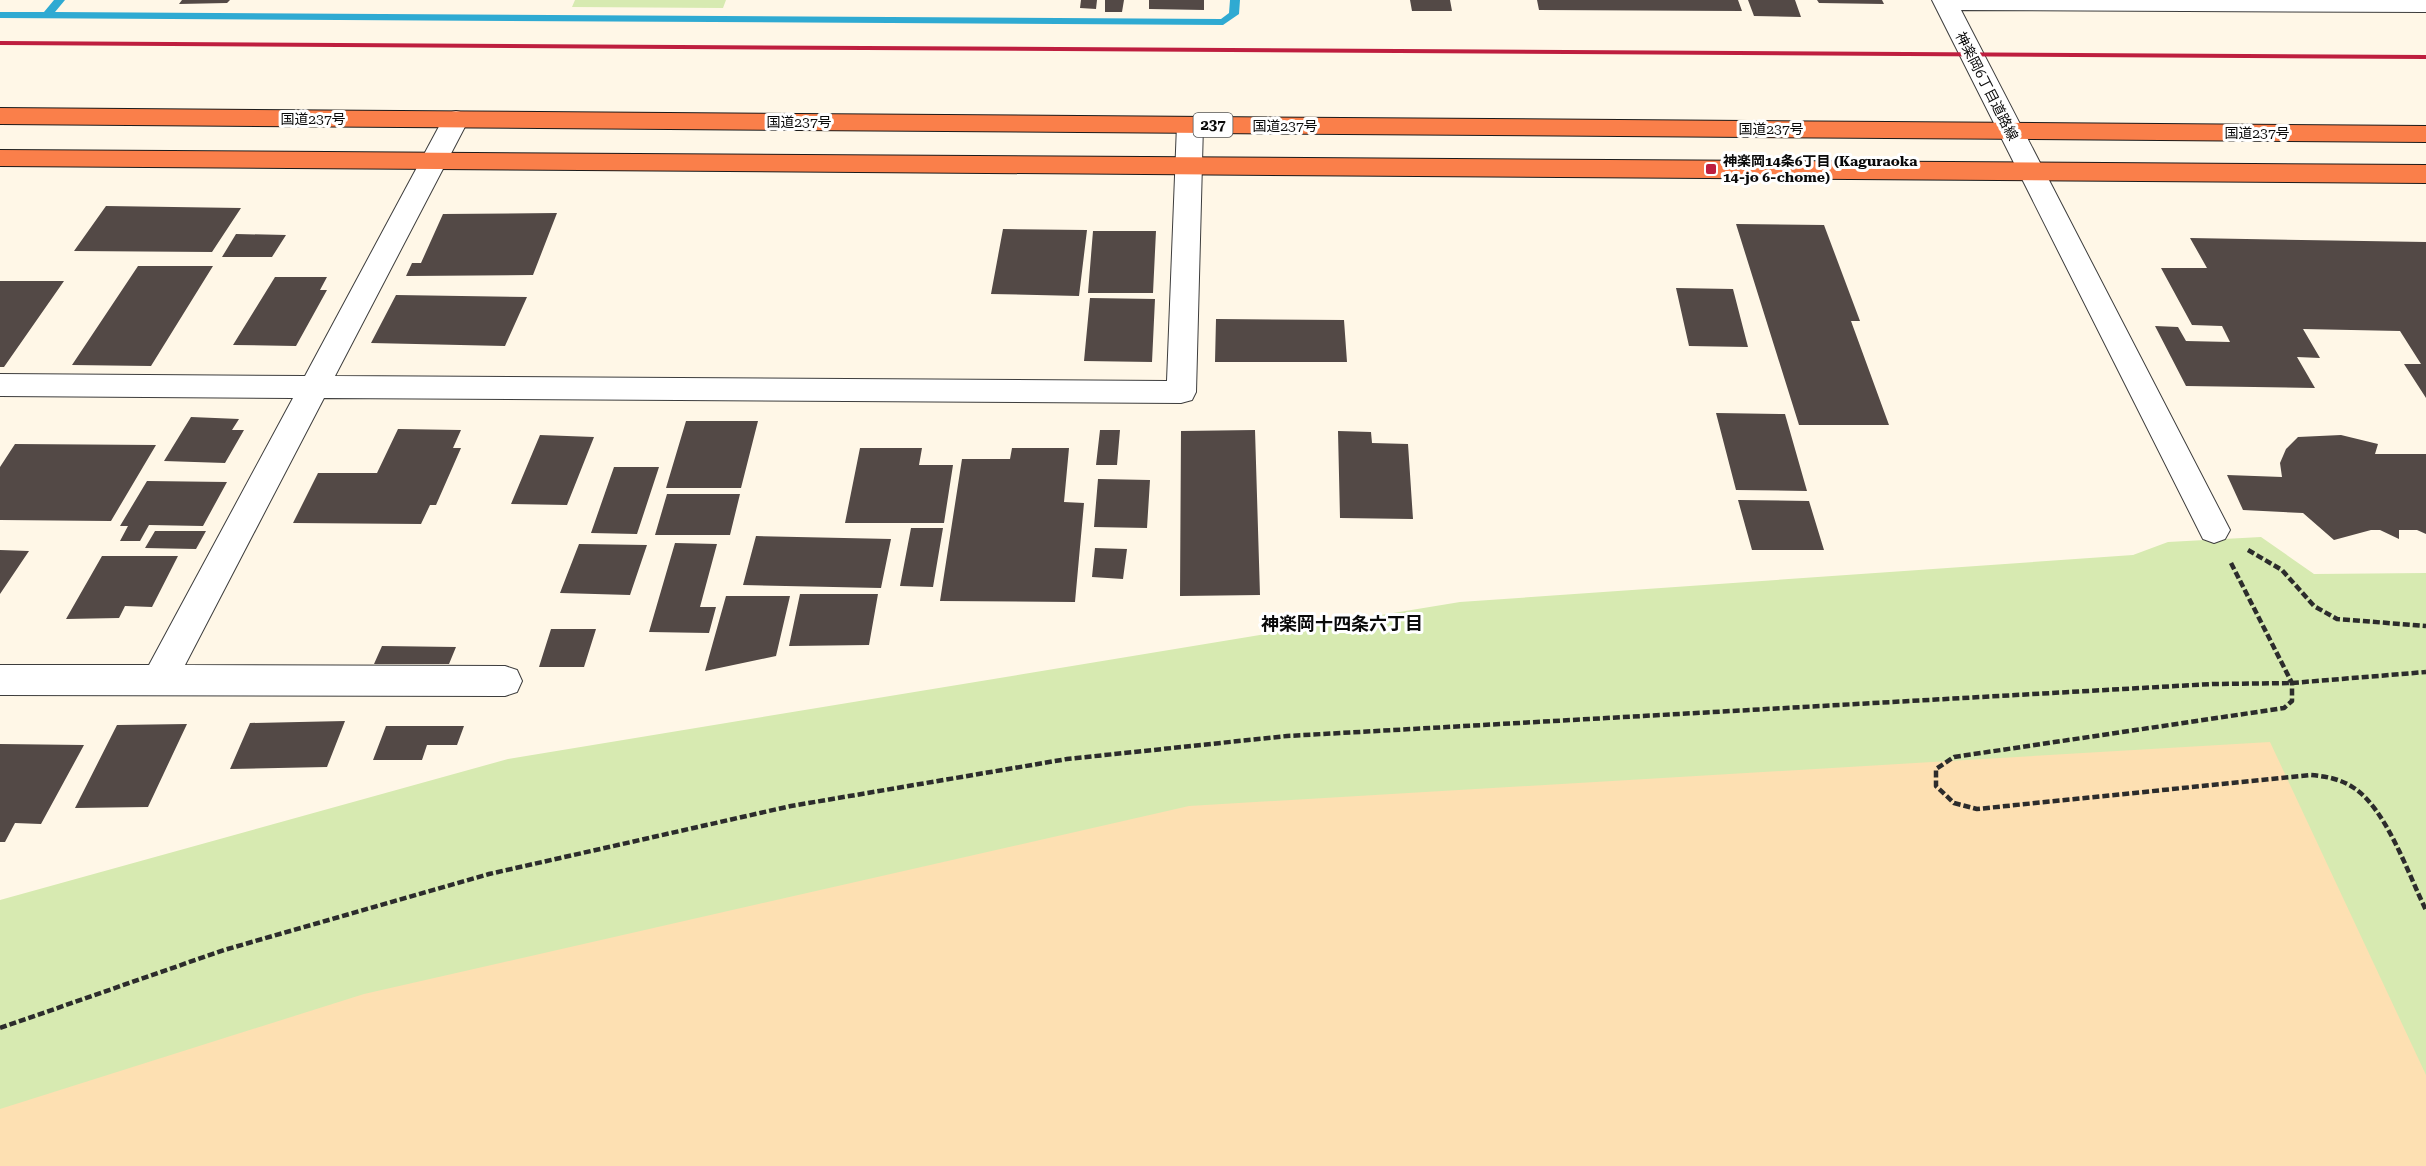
<svg xmlns="http://www.w3.org/2000/svg" width="2426" height="1166" font-family="'Roboto Serif','Noto Sans JP',serif">
	<style>
		.green { fill: #d7eab1 }
		.sand { fill: #fde0b2 }
		.lines { fill: none; stroke-linecap: round; stroke-linejoin: round }
		.stream { fill: #2faad2; fill-rule: evenodd }
		.building { fill: #534946 }
		.minor-casing { stroke: #3d3d3d; stroke-width: 2 }
		.highway-casing { stroke: #1b1b1b; stroke-width: 2 }
		.path { stroke: #2c2c2c; stroke-width: 4.5; stroke-dasharray: 7 3; stroke-linecap: butt }
		.minor { fill: #fff; fill-rule: evenodd }
		.highway { fill: #fa7f4a; fill-rule: evenodd }
		.rail { stroke: #be1e3f; stroke-width: 4 }
		.poi-dot { fill: #be1e3f; stroke: #fff; stroke-width: 2 }
		.labels { text-anchor: middle; stroke-width: 6; stroke-linejoin: round; paint-order: stroke }
		.far-street-label { font-size: 14px; fill: #0a0a0a; stroke: #fff }
		.far-poi-label { font-size: 14px; font-weight: bold; fill: #0a0a0a; stroke: #fff; text-anchor: start }
		.shield { fill: #fff; stroke: #545454; stroke-width: 1.5 }
		.shield-label { font-size: 15px; font-weight: bold; fill: #0a0a0a }
		.neighbourhood-label { font-size: 18px; font-weight: bold; fill: #0a0a0a; stroke: #fff }
	</style>
	<rect width="100%" height="100%" fill="#fff7e7"/>
	<path class="green" d="M575 0H726L723 8 572 7Z
		M2261 537 2314 574 2426 573V1166H0V900L508 759 1460 602 2133 555 2168 542Z"/>
	<path class="sand" d="M2270 742 2426 1075V1166H0V1109L364 994 1189 806Z"/>
	<g class="lines">
		<path class="stream" d="M54 0H65L55 12 1221 19 1229 13 1230 0H1240L1239 14 1223 25 0 18V12H44Z"/>
	</g>
	<path class="building" d="M182 0H230L227 3 179 4Z
		M1081 0H1097L1096 9 1080 8Z
		M1105 0H1124L1122 12H1105Z
		M1149 0H1204V10L1149 9Z
		M1410 0H1450L1452 11H1412Z
		M1537 0H1738L1742 11 1539 10Z
		M1748 0H1795L1801 17 1754 16Z
		M1817 0H1882L1884 4 1819 3Z
		M106 206 241 208 212 252 74 251Z
		M557 213 533 275 406 276 412 263H421L443 214Z
		M1736 224 1824 225 1860 321H1851L1889 425H1799Z
		M1003 229 1087 230 1079 296 991 294Z
		M1093 231H1156L1153 293H1088Z
		M236 234 286 235 272 257H222Z
		M2190 238 2426 242V398L2404 364H2421L2400 331 2303 329 2320 358 2297 357 2315 388 2186 386 2155 326 2178 327 2186 341 2230 342 2222 326 2192 325 2161 268H2207Z
		M138 266H213L151 366 72 365Z
		M275 277H327L320 290H327L296 346 233 345Z
		M0 281H64L4 367H0Z
		M1676 288 1733 289 1748 347 1689 346Z
		M396 295 527 297 505 346 371 343Z
		M1090 298 1155 299 1152 362 1084 361Z
		M1216 319 1344 320 1347 362H1215Z
		M1716 413 1785 414 1807 491 1736 490Z
		M191 417 239 419 232 430H244L225 463 164 461Z
		M686 421H758L741 488H666Z
		M398 429 461 430 453 448H461L436 505H430L421 524 293 523 318 473H377Z
		M1100 430H1120L1117 465H1096Z
		M1255 430 1260 595 1180 596 1181 431Z
		M1338 431 1371 432 1372 443 1408 444 1413 519 1340 518Z
		M540 435 594 437 567 505 511 504Z
		M2341 435 2378 444 2375 454H2426V534L2417 530H2399V539L2380 530H2371L2334 540 2303 513 2243 510 2227 475 2282 477 2280 463 2286 449 2298 437Z
		M15 444 156 445 111 521 0 520V467Z
		M860 448H922L919 465H953L944 523H845Z
		M1012 448H1069L1064 502 1084 503 1075 602 940 601 962 459H1010Z
		M614 467H659L637 534 591 533Z
		M1098 479 1150 480 1147 528 1094 527Z
		M147 481 227 482 203 526 149 525 140 541H120L128 526H120Z
		M667 494H740L730 535H655Z
		M1738 500 1809 501 1824 550H1752Z
		M911 528H943L933 587 900 586Z
		M155 531H206L196 549 145 548Z
		M756 536 891 539 881 588 743 585Z
		M675 543 717 544 700 607H716L709 633 649 632Z
		M579 544 647 545 630 595 560 593Z
		M1095 548 1127 549 1123 579 1092 577Z
		M0 550 29 551 0 594Z
		M102 556H178L152 607 125 606 119 618 66 619Z
		M800 594H878L869 645 789 646Z
		M726 596H790L776 656 705 671Z
		M551 629H596L584 667H539Z
		M382 646 456 647 449 664H374Z
		M345 721 327 767 230 769 250 723Z
		M187 724 148 807 75 808 117 725Z
		M386 726H464L457 745H427L422 760H373Z
		M0 744 84 745 41 824 15 823 5 842H0Z"/>
	<g class="lines">
		<defs>
			<path id="minor" d="M1932 0H2426V12L1961 10 2230 530 2225 539 2214 543 2203 539Z
				M456 111 465 113 469 119 335 376 1167 381 1177 125 1181 119 1190 117 1199 119 1203 125 1196 392 1192 400 1181 403 324 398 185 665 505 666 517 670 522 681 517 692 505 696 0 695V665H149L293 398 0 396V374L305 376 443 119 447 113Z"/>
			<path id="highway" d="M0 108 2426 126V142L0 124Z
				M0 150 2426 165V183L0 166Z"/>
		</defs>
		<use href="#minor" class="minor-casing"/>
		<use href="#highway" class="highway-casing"/>
		<path class="path" d="M2248 550 2282 570 2314 606 2337 619 2426 626
			M2231 563 2292 683V701L2284 708 1954 757 1936 769V786L1954 803 1977 809 2310 775C2325 776 2341 779 2354 788 2387 810 2408 874 2426 910
			M0 1028 224 950 489 874 791 806 1067 759 1287 736 2212 684 2292 683 2426 672"/>
		<use href="#minor" class="minor"/>
		<use href="#highway" class="highway"/>
		<path class="rail" d="M0 43 2426 57"/>
	</g>
	<rect class="poi-dot" x="1705" y="163" width="12" height="12" rx="3"/>
	<g class="labels">
		<g class="far-street-label">
			<text transform="translate(1987 86) rotate(63)" y="5">神楽岡6丁目道路線</text>
			<text x="313" y="124">国道237号</text>
			<text x="799" y="127">国道237号</text>
			<text x="1285" y="131">国道237号</text>
			<text x="1771" y="134">国道237号</text>
			<text x="2257" y="138">国道237号</text>
		</g>
		<g class="far-poi-label">
			<text x="1723" y="166">神楽岡14条6丁目 (Kaguraoka<tspan x="1723" dy="16">14-jo 6-chome)</tspan></text>
		</g>
		<rect class="shield" x="1193.5" y="113" width="39" height="24" rx="4.5"/>
		<g class="shield-label">
			<text x="1213" y="130">237</text>
		</g>
		<g class="neighbourhood-label">
			<text x="1342" y="630">神楽岡十四条六丁目</text>
		</g>
	</g>
</svg>
